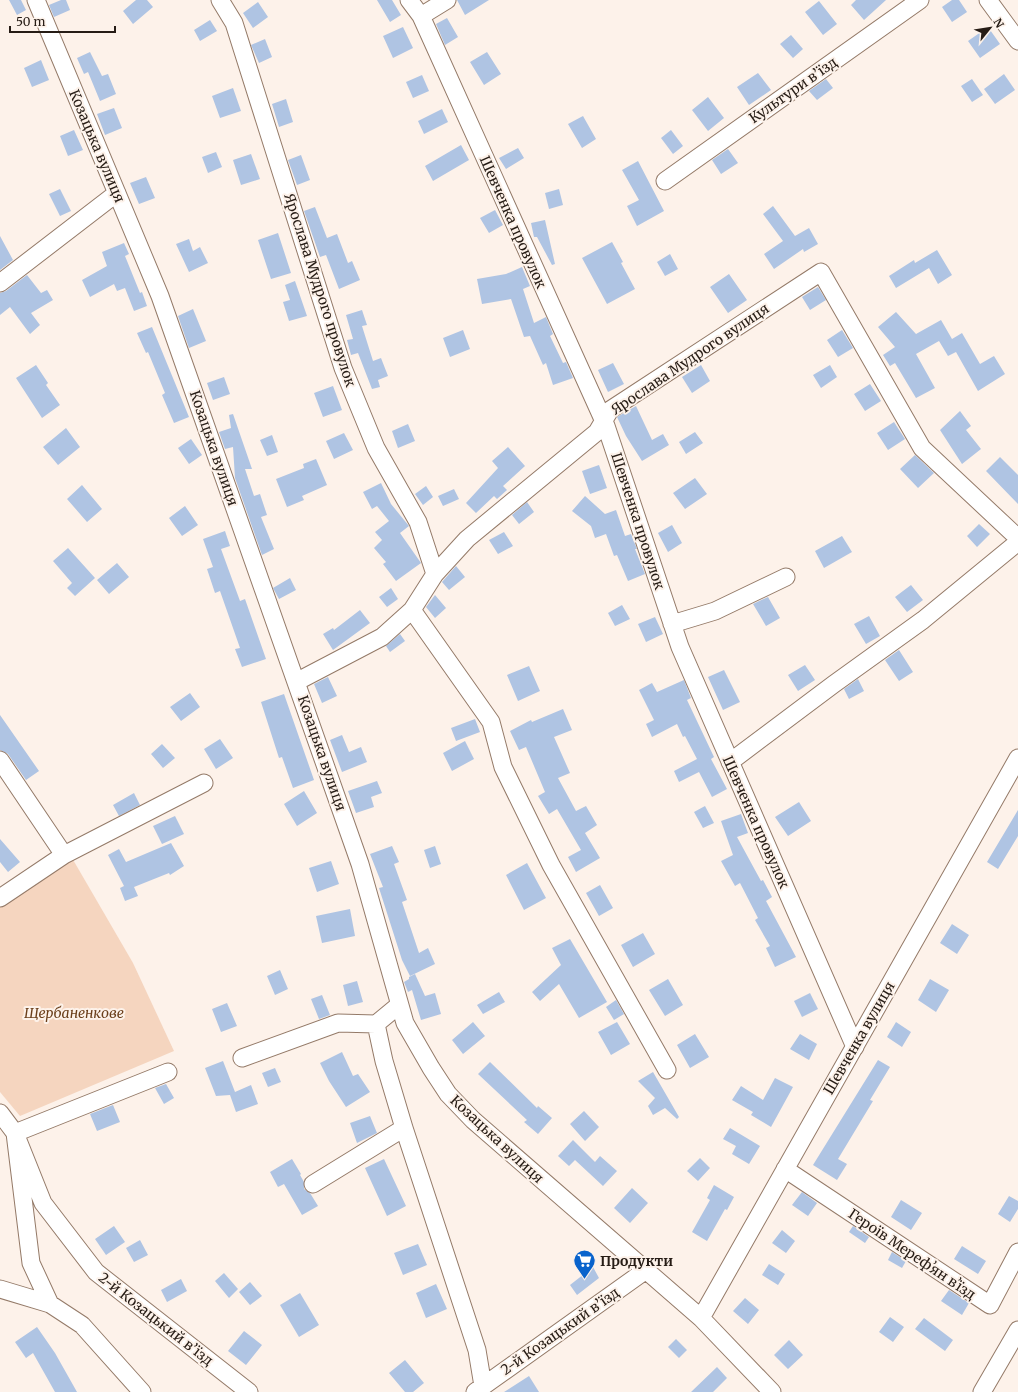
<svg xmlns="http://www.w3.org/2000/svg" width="1018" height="1392" font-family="Merriweather,serif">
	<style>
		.green { fill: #f5d5bf }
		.building { fill: #afc4e3 }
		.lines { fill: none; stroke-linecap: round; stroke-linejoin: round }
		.minor-casing { stroke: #947a68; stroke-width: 19 }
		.minor { stroke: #fff; stroke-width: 17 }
		.labels { text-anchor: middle; stroke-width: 4; stroke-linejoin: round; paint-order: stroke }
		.street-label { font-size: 14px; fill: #261c15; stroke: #fdf2ea }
		.park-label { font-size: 14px; font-style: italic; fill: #6b3f1b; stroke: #fdf2ea }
		.poi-label { font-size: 14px; font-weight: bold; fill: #261c15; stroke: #fdf2ea; text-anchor: start }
	</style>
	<rect width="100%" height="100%" fill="#fdf2ea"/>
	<path class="green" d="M72 858 133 963 174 1051 20 1116 0 1092V904Z"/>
	<path class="building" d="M9 0H21L26 10 17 15Z
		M61 0H66L70 10 54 17 49 5Z
		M136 0H147L153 7 133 24 123 11Z
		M377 0H392L401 15 390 22Z
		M457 0H489L465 15Z
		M856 0H886L864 20 851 5Z
		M952 0H959L967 12 952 22 942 7Z
		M819 1 837 24 823 35 805 12Z
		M258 2 268 17 253 28 243 13Z
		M447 18 458 37 445 45 436 24Z
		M210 20 217 31 200 41 194 30Z
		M403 27 413 48 393 58 383 36Z
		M988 27 1000 44 980 58 968 41Z
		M791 35 803 49 793 58 780 44Z
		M265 39 272 57 259 63 251 45Z
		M90 52 102 76 108 74 116 94 100 101 88 72 84 74 77 58Z
		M487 52 501 74 484 85 470 62Z
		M41 60 49 80 32 87 24 68Z
		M758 73 771 90 749 105 737 87Z
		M1004 74 1015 90 995 104 984 89Z
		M422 75 429 91 413 98 406 82Z
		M826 79 833 88 817 100 809 91Z
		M972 79 983 95 972 102 961 86Z
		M233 88 241 111 220 118 212 96Z
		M708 97 724 118 708 131 692 110Z
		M286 99 293 122 279 127 272 104Z
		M114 108 122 128 105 135 97 114Z
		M442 109 448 122 424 134 418 121Z
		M583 116 596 139 582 148 568 124Z
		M74 130 83 150 68 156 60 136Z
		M671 130 683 146 673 154 661 138Z
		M461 145 469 160 433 181 425 166Z
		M518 148 524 158 506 169 499 158Z
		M728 149 738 163 721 174 712 160Z
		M216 152 222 167 208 173 202 157Z
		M251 154 260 179 241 185 233 160Z
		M301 155 310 180 297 185 288 160Z
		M638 161 664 211 637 226 627 206 639 200 622 170Z
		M146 177 155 198 139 204 130 183Z
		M60 189 71 211 60 216 49 194Z
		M559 189 563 205 549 209 545 193Z
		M773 206 795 236 809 228 818 244 804 252 803 249 774 269 764 254 783 241 763 214Z
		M315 207 327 238 337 234 348 263 352 261 360 280 339 289 326 255 320 257 304 211Z
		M495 210 503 225 489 233 480 218Z
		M545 220 555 264 552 265 537 237H534L531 223Z
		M278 233 291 273 271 279 258 240Z
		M0 236 13 260 0 270Z
		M189 239 193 251 200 247 208 263 189 272 176 244Z
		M612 242 623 262 621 263 635 289 607 304 582 258Z
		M124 243 129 254 125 256 140 293 142 292 147 306 134 311 125 288 117 291 114 284 90 297 82 280 107 266 102 252Z
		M937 250 952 275 938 284 929 268 896 288 889 276 914 260 915 263Z
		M670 254 678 269 665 276 657 262Z
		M522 267 530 286 523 289 534 323 546 317 553 334 550 336 563 363 566 362 573 378 553 385 546 363 543 365 530 336 524 337 511 299 482 304 477 279 506 274Z
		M729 274 747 300 728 313 710 287Z
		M27 275 41 293 47 290 53 300 31 313 40 325 30 334 10 307 0 315V293L6 291Z
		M295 281 307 316 289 321 283 302 290 300 285 285Z
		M818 287 826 300 810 310 802 297Z
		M193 309 206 341 189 348 178 316Z
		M362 310 367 325 362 326 373 361 381 358 388 376 378 380 380 387 372 389 358 353 351 355 347 340 353 339 346 315Z
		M896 312 916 334 941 320 952 339 962 333 980 364 994 356 1005 374 978 391 956 352 948 356 939 341 916 354 935 388 916 398 895 363 890 366 883 355 895 347 878 327Z
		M152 327 189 417 174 423 162 395 165 393 148 352 146 353 137 333Z
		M463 330 470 349 450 357 443 338Z
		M842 330 853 348 838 357 827 340Z
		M613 363 624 384 608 392 598 370Z
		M36 365 48 383 46 385 60 405 42 418 16 378Z
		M701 365 710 381 692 393 682 377Z
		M830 365 837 377 821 388 813 375Z
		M224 377 230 394 213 400 207 383Z
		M870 384 881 401 865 411 854 394Z
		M333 386 342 410 323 417 314 393Z
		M636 406 652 440 663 434 669 445 642 461 626 436 617 417Z
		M960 411 971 426 966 430 981 449 962 464 940 430Z
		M233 414 252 469H245L254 496 260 494 267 515 261 517 274 549 262 555 235 478 233 447 225 449 219 432 231 428 229 415Z
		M894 422 905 439 888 450 877 433Z
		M408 424 415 441 398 448 392 431Z
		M66 428 80 447 58 465 43 447Z
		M695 432 703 443 686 454 679 442Z
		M344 433 353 450 334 459 326 441Z
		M272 435 278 452 267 456 260 440Z
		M191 439 202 455 189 464 178 448Z
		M508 447 525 466 503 486 507 490 497 499 494 496 476 513 466 503 498 468 492 461Z
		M915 455 934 473 918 488 900 469Z
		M1000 457 1018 475V504L986 471Z
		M316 459 327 485 302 496 304 500 287 507 276 479 304 468 303 464Z
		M599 465 607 488 590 494 582 471Z
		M695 478 707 494 685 509 673 493Z
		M381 483 391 504 409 526 400 533 421 563 396 581 383 564 386 562 374 548 382 540 375 532 389 521 377 506 372 509 363 492Z
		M82 485 102 509 87 522 67 499Z
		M426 486 433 497 423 505 415 494Z
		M454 489 459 499 443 506 438 496Z
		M585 496 605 514 616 510 625 536 631 534 637 549H635L645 574 628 581 617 555 614 556 606 534 595 538 591 526 572 511Z
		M527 502 534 512 519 524 512 515Z
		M185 506 198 525 182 536 169 518Z
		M979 524 990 534 977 547 967 536Z
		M672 525 682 543 668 552 658 533Z
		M225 531 230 546 221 549 240 601 245 599 266 659 242 667 235 649 240 648 220 591 215 593 207 569 213 567 203 539Z
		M504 532 513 546 498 554 489 540Z
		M842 536 852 552 824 568 815 551Z
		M68 548 95 578 75 596 67 588 72 583 53 561Z
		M117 563 129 577 109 594 97 580Z
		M456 566 465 577 449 590 442 582Z
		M290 578 296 590 279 599 273 588Z
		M911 585 923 600 907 612 895 597Z
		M391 588 398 599 387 607 379 597Z
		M435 595 446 608 435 618 426 607Z
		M768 597 780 618 766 626 753 604Z
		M622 605 630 619 615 626 608 613Z
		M360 610 370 623 333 650 323 634 333 628 334 630Z
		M869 616 880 636 866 644 854 624Z
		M655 617 663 634 646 642 638 624Z
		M400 634 405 641 390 652 386 646Z
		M899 650 913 672 899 681 885 660Z
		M805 665 815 680 798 691 788 675Z
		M529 666 540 691 518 701 507 675Z
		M724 670 740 702 723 710 708 677Z
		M328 677 337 696 322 703 314 684Z
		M858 679 864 691 849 699 844 689Z
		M684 680 691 698 687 700 714 757 711 759 727 789 712 797 699 772 679 782 674 771 697 759 685 736 683 737 677 724 652 737 646 724 654 720 639 690 652 683 657 692Z
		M190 693 200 707 181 721 170 707Z
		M284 694 314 780 293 788 282 757 279 758 261 702Z
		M563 709 572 730 554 737 570 773 558 778 576 811 586 806 597 825 585 833 600 858 576 872 568 857 581 850 557 809 549 814 538 796 545 792 526 747 519 750 510 731 531 720 532 722Z
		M0 715 39 771 26 780 8 754 0 750Z
		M475 719 480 732 456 741 451 728Z
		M342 735 349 752 361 747 367 762 342 772 330 740Z
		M220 739 233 758 216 769 204 749Z
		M465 741 474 759 452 771 443 753Z
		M162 744 175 758 163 768 151 754Z
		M377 781 382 793 371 797 374 807 356 813 348 791Z
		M304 791 317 813 297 826 284 804Z
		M134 793 140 805 119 816 113 805Z
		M799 802 811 821 788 836 775 817Z
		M705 806 714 823 703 828 694 812Z
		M1018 810V836L998 869 987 862Z
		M741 814 748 833 737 837 761 881 763 880 772 897 766 901 796 957 775 967 766 948 770 946 755 920 758 918 740 883 735 886 721 861 733 855 721 821Z
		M175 816 184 834 162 844 153 826Z
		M0 839 20 862 8 872 0 862Z
		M171 843 184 866 170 875 169 873 134 887 138 896 125 901 120 888 124 886 108 855 119 849 126 862Z
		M392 846 399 862 394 864 407 900 402 902 419 953 428 948 435 964 410 976 402 960 379 888 383 887 370 854Z
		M435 846 441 864 430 868 424 850Z
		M331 861 339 884 317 892 309 868Z
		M527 863 546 898 524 910 506 875Z
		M600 885 613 908 599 916 586 893Z
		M350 909 355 936 322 943 316 916Z
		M952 924 969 935 957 954 940 943Z
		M643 933 655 954 633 967 621 945Z
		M570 939 607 1002 579 1018 559 984 540 1001 532 992 561 965 552 948Z
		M280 970 288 989 275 995 267 976Z
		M415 974 425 996 435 993 441 1014 421 1020 412 990 408 992 404 982 409 979V977Z
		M668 979 683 1005 665 1016 649 990Z
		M930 979 949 990 936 1012 918 1000Z
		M357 981 363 1002 348 1006 343 985Z
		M499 992 505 1002 483 1014 477 1005Z
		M810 993 818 1009 802 1017 794 1001Z
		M322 995 330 1015 319 1019 311 999Z
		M616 1000 624 1014 614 1020 606 1007Z
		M227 1003 237 1026 221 1032 212 1009Z
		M473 1022 485 1036 463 1054 452 1040Z
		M617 1022 630 1044 611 1055 598 1032Z
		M896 1022 911 1032 902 1047 887 1037Z
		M695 1034 709 1057 690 1068 677 1045Z
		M800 1034 817 1044 809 1060 790 1049Z
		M342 1052 353 1076 358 1074 370 1092 346 1107 329 1081 320 1063Z
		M878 1060 890 1067 870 1100 873 1101 838 1159 847 1164 837 1180 813 1165Z
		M223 1061 235 1092 251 1085 258 1104 236 1112 230 1095 216 1096 205 1068Z
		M490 1062 537 1108 538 1106 552 1118 538 1134 524 1122 527 1120 478 1074Z
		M275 1068 281 1082 268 1087 262 1073Z
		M653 1072 679 1117 677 1119 665 1108 653 1115 648 1106 655 1098 638 1081Z
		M775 1078 793 1087 771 1127 751 1115 753 1112 732 1100 741 1086 763 1100Z
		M166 1084 174 1098 164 1104 155 1088Z
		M113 1105 120 1122 97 1131 90 1114Z
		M584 1111 599 1127 585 1141 570 1124Z
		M370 1116 377 1133 357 1143 350 1123Z
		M730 1128 760 1146 749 1164 732 1154 736 1146 723 1139Z
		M573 1140 595 1162 600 1156 617 1171 603 1186 575 1160 569 1166 558 1156Z
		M700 1158 710 1168 698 1181 687 1171Z
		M292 1159 301 1174 300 1175 304 1182V1189L310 1193 318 1206 302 1215 284 1184 278 1187 270 1172Z
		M384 1159 406 1206 387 1216 365 1168Z
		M714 1185 734 1197 727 1210 725 1209 707 1241 692 1232 710 1200 707 1198Z
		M632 1188 648 1203 630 1223 614 1208Z
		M802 1192 817 1203 808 1216 792 1205Z
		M1009 1196 1018 1201V1209L1010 1222 998 1214Z
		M901 1200 922 1213 911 1230 891 1217Z
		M114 1226 125 1242 106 1255 95 1239Z
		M853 1226 869 1237 865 1243 849 1232Z
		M782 1230 795 1241 786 1253 772 1243Z
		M140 1240 148 1255 134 1262 126 1248Z
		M418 1244 427 1265 403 1275 394 1253Z
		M962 1246 986 1261 978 1274 954 1259Z
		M892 1252 906 1261 902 1268 888 1260Z
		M769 1264 785 1274 778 1285 762 1275Z
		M593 1267 599 1278 577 1295 570 1285Z
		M224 1273 238 1289 229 1298 215 1281Z
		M181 1279 187 1291 167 1302 161 1290Z
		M250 1282 262 1296 250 1305 239 1292Z
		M436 1284 447 1309 426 1318 416 1293Z
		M949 1290 969 1303 962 1315 941 1301Z
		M300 1293 319 1325 299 1337 280 1305Z
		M745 1298 759 1310 748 1324 733 1311Z
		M890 1317 904 1327 893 1342 879 1332Z
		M924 1318 953 1340 945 1351 915 1329Z
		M37 1327 55 1353 77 1392H55L33 1353 26 1358 15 1342Z
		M244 1331 262 1345 246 1365 228 1351Z
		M676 1339 687 1350 679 1358 668 1347Z
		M789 1340 803 1355 788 1369 774 1355Z
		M405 1360 424 1383 413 1392H405L389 1373Z
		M717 1367 727 1378 713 1392H691Z
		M529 1376 539 1392H504Z"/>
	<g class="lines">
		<defs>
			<path id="minor" d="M36 0 160 296 360 864 405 1023 431 1068 448 1094 473 1120 701 1318 772 1392
				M220 0 234 23 343 368 376 448 418 522 435 574
				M409 0 421 16 606 426 680 647 855 1047
				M988 0 1018 41
				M421 16 447 0
				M665 181 920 0
				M0 283 117 193
				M412 610 491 722 503 767 551 865 667 1070
				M672 624 715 611 786 577
				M296 682 382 637 412 610 435 574 467 539 597 432 610 410 821 272 922 448 1018 538
				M0 760 64 855
				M730 762 834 684 923 620 1018 542
				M0 898 64 855 204 783
				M399 1005 376 1024 384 1061 404 1128 477 1350 483 1386
				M242 1058 338 1023 376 1024
				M168 1072 15 1133 43 1203 96 1272 249 1392
				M0 1113 15 1133 31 1263 50 1304
				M785 1169 990 1305 1018 1252
				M313 1184 404 1128
				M0 1289 50 1304 82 1325 142 1392
				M701 1318 1018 758
				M475 1392 646 1270
				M982 1392 1018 1330"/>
		</defs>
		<use href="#minor" class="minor-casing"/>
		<use href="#minor" class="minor"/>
	</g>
	<defs>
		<symbol id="supermarket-pin" viewBox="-11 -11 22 30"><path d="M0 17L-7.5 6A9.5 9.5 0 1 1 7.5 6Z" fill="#0963cc" stroke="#fdf2ea"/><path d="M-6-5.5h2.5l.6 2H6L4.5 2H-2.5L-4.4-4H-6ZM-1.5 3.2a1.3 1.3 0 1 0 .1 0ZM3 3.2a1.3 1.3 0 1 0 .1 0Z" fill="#fff"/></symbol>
	</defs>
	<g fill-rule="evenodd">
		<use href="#supermarket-pin" x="572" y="1248" width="25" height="34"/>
	</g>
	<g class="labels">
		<g class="street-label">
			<text transform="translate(793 90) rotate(-35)" y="5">Культури в’їзд</text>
			<text transform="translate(97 146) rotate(67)" y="5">Козацька вулиця</text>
			<text transform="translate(513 222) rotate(66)" y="5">Шевченка провулок</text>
			<text transform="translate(320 290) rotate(72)" y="5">Ярослава Мудрого провулок</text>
			<text transform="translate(690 359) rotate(-34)" y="5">Ярослава Мудрого вулиця</text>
			<text transform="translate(214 448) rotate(71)" y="5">Козацька вулиця</text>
			<text transform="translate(638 521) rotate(72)" y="5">Шевченка провулок</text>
			<text transform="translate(322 753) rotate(71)" y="5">Козацька вулиця</text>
			<text transform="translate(756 822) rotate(66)" y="5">Шевченка провулок</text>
			<text transform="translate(859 1038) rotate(-60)" y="5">Шевченка вулиця</text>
			<text transform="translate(497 1139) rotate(43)" y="5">Козацька вулиця</text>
			<text transform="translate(912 1254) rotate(34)" y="5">Героїв Мерефʼян вʼїзд</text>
			<text transform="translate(156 1319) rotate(38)" y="5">2-й Козацький в’їзд</text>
			<text transform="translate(560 1331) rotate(-35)" y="5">2-й Козацький в’їзд</text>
		</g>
		<g class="park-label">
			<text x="74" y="1018">Щербаненкове</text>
		</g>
		<g class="poi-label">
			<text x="600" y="1266">Продукти</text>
		</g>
	</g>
	<g transform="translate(990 28) rotate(60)" stroke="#fdf2ea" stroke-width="3" paint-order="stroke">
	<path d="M0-3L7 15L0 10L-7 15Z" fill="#261c15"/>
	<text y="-6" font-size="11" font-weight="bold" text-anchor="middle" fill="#261c15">N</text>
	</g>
	<path d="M10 26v6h105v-6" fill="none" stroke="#261c15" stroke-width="2"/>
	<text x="16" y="26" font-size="12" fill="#261c15" stroke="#fdf2ea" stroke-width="3" paint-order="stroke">50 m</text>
</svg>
